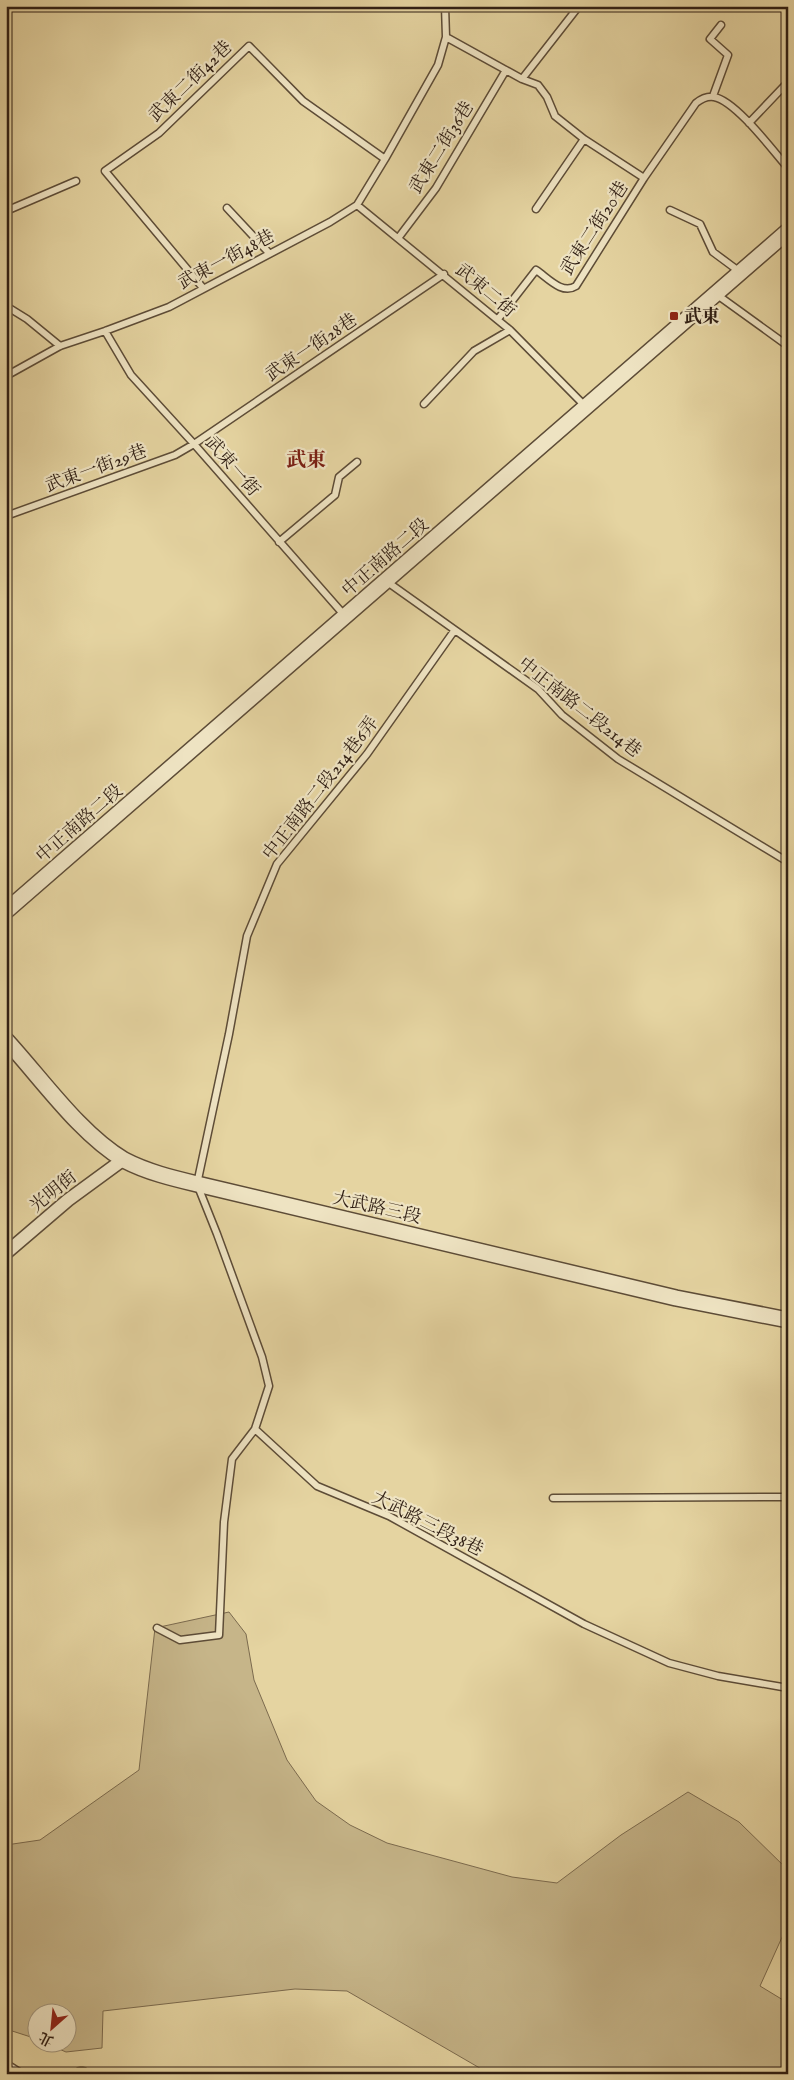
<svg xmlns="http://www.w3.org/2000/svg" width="794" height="2080" font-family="'IM FELL English','Noto Serif TC',serif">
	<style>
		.green { fill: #c6b589; stroke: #7b6a4e }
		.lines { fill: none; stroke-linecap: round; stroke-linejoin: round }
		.service-casing { stroke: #5d4c37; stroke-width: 9 }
		.minor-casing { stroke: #5d4c37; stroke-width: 15 }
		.tertiary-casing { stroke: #5d4c37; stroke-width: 18 }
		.service { stroke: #eee3c2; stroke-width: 6 }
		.minor { stroke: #eee3c2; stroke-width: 12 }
		.tertiary { stroke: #eee3c2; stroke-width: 15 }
		.poi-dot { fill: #8f2418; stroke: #eee3c2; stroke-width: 2 }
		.labels { text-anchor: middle; stroke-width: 4.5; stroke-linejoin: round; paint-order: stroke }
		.street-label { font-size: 18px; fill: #301f14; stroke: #eee3c2 }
		.poi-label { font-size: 18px; font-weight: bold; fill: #301f14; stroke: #eee3c2; text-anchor: start }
		.quarter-label { font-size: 20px; font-weight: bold; fill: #7a1f14; stroke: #eee3c2 }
	</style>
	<rect width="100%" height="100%" fill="#e5d4a1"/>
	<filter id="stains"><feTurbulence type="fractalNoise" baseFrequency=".004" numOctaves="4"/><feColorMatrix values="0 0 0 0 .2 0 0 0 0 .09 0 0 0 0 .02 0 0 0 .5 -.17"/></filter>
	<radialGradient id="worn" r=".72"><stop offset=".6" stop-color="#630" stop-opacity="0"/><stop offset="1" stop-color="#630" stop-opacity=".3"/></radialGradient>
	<path class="green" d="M229 1612 246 1634 254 1680 287 1760 316 1801 350 1825 387 1843 512 1877 557 1883 621 1835 688 1792 739 1822 788 1870V1924L760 1986 788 2003V2074H490L347 1991 295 1989 103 2011 102 2048 66 2052 45 2043 68 2042V2012H38L37 2039 6 2029V1845L40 1840 139 1770 155 1628Z"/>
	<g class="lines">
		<defs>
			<path id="service" d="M446 37 522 79 538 85 547 97 555 116 584 139 644 178
				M522 79 579 6
				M713 96 728 55 710 39 721 25
				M749 123 788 82
				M357 205 510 330 586 407
				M227 208 269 253
				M536 209 584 139
				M670 210 700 224 713 252 740 272
				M6 211 76 181
				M399 237 436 188 506 70
				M203 288 105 171 159 133 249 46 303 101 385 159
				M716 294 788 346
				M6 306 27 319 60 346
				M498 319 536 270C548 278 562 295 576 286L644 178 696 103C701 99 708 96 714 97 736 101 773 151 788 168
				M105 331 131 375 194 444 345 616
				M6 376 60 346 105 331 169 307 330 222 357 205 385 159 438 65 446 37 445 6
				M424 404 474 351 510 330
				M6 516 175 455 194 444 444 274
				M279 542 335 495 339 477 357 462
				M386 581 538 689 562 715 618 759 788 862
				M454 631 367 754 277 864 247 936 229 1034 197 1184 217 1234 262 1357 269 1386 255 1429 317 1486 389 1516 584 1624 669 1663 718 1676 788 1688
				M553 1498 788 1497
				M157 1628 180 1640 219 1635 224 1522 232 1459 255 1429"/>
			<path id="minor" d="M6 1253 68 1200 124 1159
				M6 2067 17 2074
				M80 2074H83"/>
			<path id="tertiary" d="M6 911 788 231
				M6 1040C41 1078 80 1134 124 1160 147 1172 172 1178 197 1184L676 1298 788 1320"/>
		</defs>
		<use href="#service" class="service-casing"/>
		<use href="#minor" class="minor-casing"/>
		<use href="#tertiary" class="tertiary-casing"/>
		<use href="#service" class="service"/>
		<use href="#minor" class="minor"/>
		<use href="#tertiary" class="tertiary"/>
	</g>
	<rect class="poi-dot" x="669" y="311" width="10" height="10" rx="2.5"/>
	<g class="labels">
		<g class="street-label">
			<text transform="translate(190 81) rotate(-44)" y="6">武東二街42巷</text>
			<text transform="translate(441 147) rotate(-58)" y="6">武東二街36巷</text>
			<text transform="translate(594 228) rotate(-57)" y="6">武東二街20巷</text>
			<text transform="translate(226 259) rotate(-28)" y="6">武東一街48巷</text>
			<text transform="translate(486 290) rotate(40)" y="6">武東二街</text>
			<text transform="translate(311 347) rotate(-34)" y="6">武東一街28巷</text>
			<text transform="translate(233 466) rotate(49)" y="6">武東一街</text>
			<text transform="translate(96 468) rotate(-20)" y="6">武東一街29巷</text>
			<text transform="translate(385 557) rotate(-41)" y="6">中正南路二段</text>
			<text transform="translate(580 707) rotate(38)" y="6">中正南路二段214巷</text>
			<text transform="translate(320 788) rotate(-52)" y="6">中正南路二段214巷6弄</text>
			<text transform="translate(79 823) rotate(-41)" y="6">中正南路二段</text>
			<text transform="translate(53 1191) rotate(-39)" y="6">光明街</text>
			<text transform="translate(377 1207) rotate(13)" y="6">大武路三段</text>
			<text transform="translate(428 1523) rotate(27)" y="6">大武路三段38巷</text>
		</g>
		<g class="poi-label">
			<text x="684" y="322">武東</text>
		</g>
		<g class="quarter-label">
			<text x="306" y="466">武東</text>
		</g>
	</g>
	<rect width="794" height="2080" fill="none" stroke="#e5d4a1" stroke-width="25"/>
	<rect x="8" y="8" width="779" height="2065" fill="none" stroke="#301f14" stroke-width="2.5"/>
	<rect x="12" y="12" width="769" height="2055" fill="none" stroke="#301f14"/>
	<g transform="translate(52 2028) rotate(207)"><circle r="24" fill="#eee3c2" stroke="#a2957c"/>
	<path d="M0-4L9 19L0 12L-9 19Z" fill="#8f2418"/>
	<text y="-8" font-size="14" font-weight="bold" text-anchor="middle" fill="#301f14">北</text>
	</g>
	<rect width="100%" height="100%" filter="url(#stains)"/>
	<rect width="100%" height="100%" fill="url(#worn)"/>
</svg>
